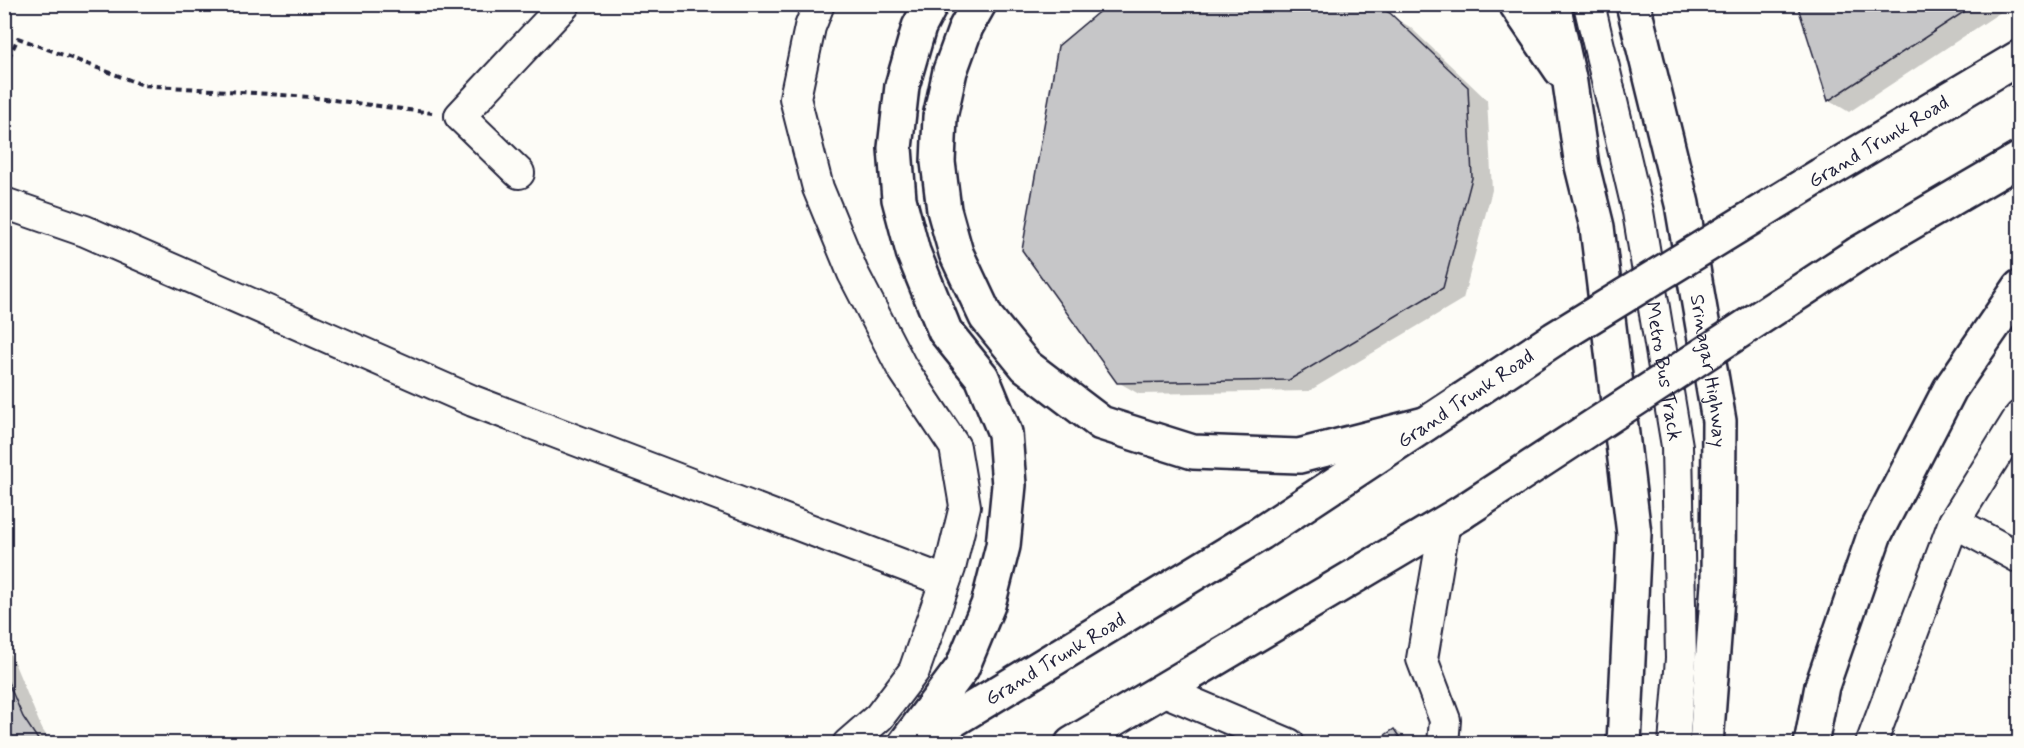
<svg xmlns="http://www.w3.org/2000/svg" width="2024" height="748" font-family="Mynerve,sans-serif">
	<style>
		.shadow { fill: #0003 }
		.building { fill: #c6c6c8; stroke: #22223b; stroke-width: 1.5 }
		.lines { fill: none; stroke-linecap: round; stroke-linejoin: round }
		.minor-casing { stroke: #22223b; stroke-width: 34 }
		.highway-casing { stroke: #22223b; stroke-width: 38 }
		.path { stroke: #22223b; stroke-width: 4; stroke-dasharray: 6 4.5; stroke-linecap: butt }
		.minor { stroke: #fdfcf7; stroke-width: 30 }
		.highway { stroke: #fdfcf7; stroke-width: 33 }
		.highway-bridge-casing { stroke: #22223b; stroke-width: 38; stroke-linecap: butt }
		.highway-bridge { stroke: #fdfcf7; stroke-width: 33 }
		.labels { text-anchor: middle; stroke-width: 5; stroke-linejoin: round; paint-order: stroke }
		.street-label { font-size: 20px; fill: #22223b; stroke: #fdfcf7 }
	</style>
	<rect width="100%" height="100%" fill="#fdfcf7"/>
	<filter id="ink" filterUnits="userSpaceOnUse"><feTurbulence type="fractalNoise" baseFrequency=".0167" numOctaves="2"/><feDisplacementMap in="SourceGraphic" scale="12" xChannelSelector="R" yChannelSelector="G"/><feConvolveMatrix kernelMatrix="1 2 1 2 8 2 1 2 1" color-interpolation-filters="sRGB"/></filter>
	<g filter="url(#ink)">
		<path class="shadow" d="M1798 4H2013L1849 112 1829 100Z
			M1389 15 1410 27 1487 100 1492 190 1463 299 1309 391 1139 394 1118 382Z
			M4 651 11 655 42 729 52 744H4Z
			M1394 730 1405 736 1410 744H1375Z"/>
		<path class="building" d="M1108 4H1372L1390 13 1468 87 1472 178 1443 288 1289 380 1117 383 1022 250 1058 46Z
			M1797 4H1976L1828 101Z
			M4 673 23 717 41 744H4Z
			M1394 729 1404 744H1372Z"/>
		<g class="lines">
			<defs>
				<g id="minor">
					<path d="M819 4 810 27 795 98 818 188 853 273 901 366 955 447 965 506 950 568 914 671 879 717 848 744"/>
					<path id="s1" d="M1589 4 1638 212 1677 446 1681 659 1674 744"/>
					<path d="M519 173 460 116 565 4"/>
					<path d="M4 203 85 231 473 401 945 581"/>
					<path d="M1954 522 2020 558"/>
					<path d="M1162 690 1289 744"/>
					<path d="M1443 744 1445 720 1422 659 1445 522"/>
					<path d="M1871 744 1954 522 2020 416"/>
				</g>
				<g id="highway">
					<path d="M979 4 966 27 950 71 940 117 938 162 944 210 956 253 986 317 1026 366 1101 423 1193 452 1299 456 1425 424"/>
					<path d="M1516 4 1561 70"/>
					<path d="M1553 4 1570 83 1582 166 1597 227 1634 534 1624 744"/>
					<path id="s2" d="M1633 4 1682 204 1719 421 1718 584 1706 744"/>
					<path d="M1821 175 2020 57"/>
					<path d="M1859 253 2020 159"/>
					<path d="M905 744 962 668 988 605 1003 546 1009 485 1005 433 982 377 945 331 913 252 899 199 895 148 902 86 919 27 931 4"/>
					<path id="s3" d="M914 744 1261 533 1462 400"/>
					<path d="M1072 744 1461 513"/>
					<path d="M1811 744 1822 686 1874 536 1950 389 2020 287"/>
				</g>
			</defs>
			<use href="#minor" class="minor-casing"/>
			<use href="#highway" class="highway-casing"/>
			<path class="path" d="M4 67 18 38 143 85 310 97 432 113"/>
			<use href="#minor" class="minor"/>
			<use href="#highway" class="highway"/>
			<defs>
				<path id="highway-bridge" d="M1462 400 1554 339 1821 175
					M1461 513 1859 253"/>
			</defs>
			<use href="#highway-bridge" class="highway-bridge-casing"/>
			<use href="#highway-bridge" class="highway-bridge"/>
		</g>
	</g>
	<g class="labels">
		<g class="street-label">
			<text transform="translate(1878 141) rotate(-31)" y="7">Grand Trunk Road</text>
			<text dy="7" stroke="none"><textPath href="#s1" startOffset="375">Metro Bus Track</textPath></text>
			<text dy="7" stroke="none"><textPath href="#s2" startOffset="375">Srinagar Highway</textPath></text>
			<text transform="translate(1465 398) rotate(-34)" y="7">Grand Trunk Road</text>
			<text dy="7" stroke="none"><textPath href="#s3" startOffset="165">Grand Trunk Road</textPath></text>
		</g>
	</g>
	<rect width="2024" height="748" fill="none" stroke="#fdfcf7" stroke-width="24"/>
	<rect x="12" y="12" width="2000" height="724" fill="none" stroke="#22223b" stroke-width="2" filter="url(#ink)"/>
</svg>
